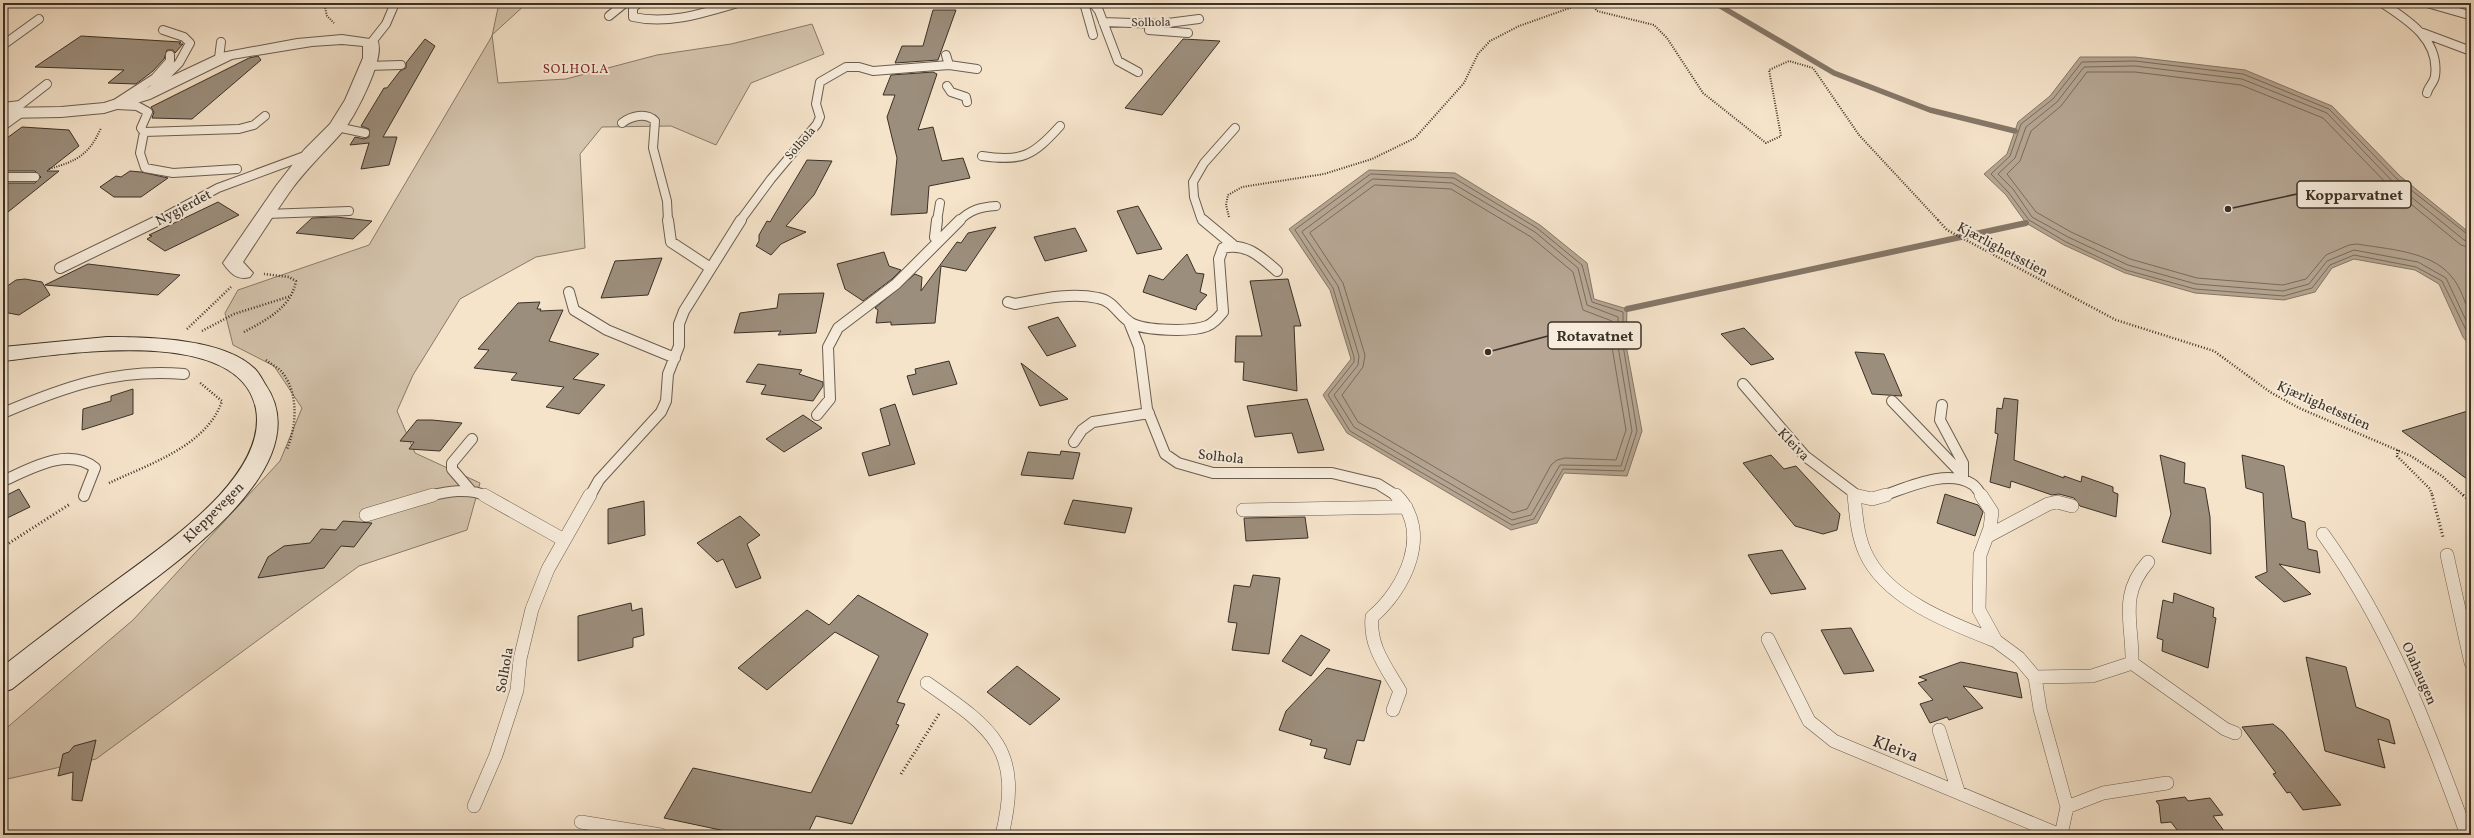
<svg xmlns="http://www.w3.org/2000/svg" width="2474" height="838" font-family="Vollkorn,serif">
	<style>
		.green { fill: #d5c5ae; stroke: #887b6a }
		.water { fill: #b6a693; stroke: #857768 }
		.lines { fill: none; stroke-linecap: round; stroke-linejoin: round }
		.shore { stroke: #786c5d; stroke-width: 1 }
		.stream-far1 { stroke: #857768; stroke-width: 5.5 }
		.stream { stroke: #857768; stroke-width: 6 }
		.building { fill: #9c8e7c; stroke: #3b3127 }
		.lane-far2-casing { stroke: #6a5e50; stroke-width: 10 }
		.lane-far1-casing { stroke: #6a5e50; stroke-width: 12 }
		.lane-casing { stroke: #6a5e50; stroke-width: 14 }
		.street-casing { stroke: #6a5e50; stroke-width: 2 }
		.secondary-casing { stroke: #3b3127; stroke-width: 2 }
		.path-far2 { stroke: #3b3127; stroke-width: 2; stroke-dasharray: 1 1.5; stroke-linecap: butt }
		.path-far1 { stroke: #3b3127; stroke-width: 2.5; stroke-dasharray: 1 2; stroke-linecap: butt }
		.path { stroke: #3b3127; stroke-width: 3; stroke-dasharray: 1 2.5; stroke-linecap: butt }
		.lane-far2 { stroke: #f8eddd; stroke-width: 8 }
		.lane-far1 { stroke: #f8eddd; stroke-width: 10 }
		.lane { stroke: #f8eddd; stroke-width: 13 }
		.street { fill: #f8eddd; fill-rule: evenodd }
		.secondary { fill: #f8eddd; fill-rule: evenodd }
		.labels { text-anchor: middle; stroke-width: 4; stroke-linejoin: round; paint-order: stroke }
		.far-street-label { font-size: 12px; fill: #3b3127; stroke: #f8eddd }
		.far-neighbourhood-label { font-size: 13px; letter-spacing: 1px; fill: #7a1f14; stroke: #f8eddd }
		.street-label { font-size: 14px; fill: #3b3127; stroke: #f8eddd }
		.near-street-label { font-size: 17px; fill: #3b3127; stroke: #f8eddd }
		.leader { fill: none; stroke: #3b3127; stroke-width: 1.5 }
		.callout-dot { fill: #3b3127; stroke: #f8eddd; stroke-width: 1.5 }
		.callout { fill: #f8eddd; stroke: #3b3127; stroke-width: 1.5 }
		.callout-label { font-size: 15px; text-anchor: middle; font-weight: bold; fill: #3b3127 }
	</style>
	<rect width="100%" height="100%" fill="#f5e3ca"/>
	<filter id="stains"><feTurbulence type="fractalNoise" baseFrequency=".005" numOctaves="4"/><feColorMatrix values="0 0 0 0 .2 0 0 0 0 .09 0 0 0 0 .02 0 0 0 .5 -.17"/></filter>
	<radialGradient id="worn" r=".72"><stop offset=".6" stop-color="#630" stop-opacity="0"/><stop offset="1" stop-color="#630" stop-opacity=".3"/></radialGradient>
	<path class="green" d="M499 3H527L492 35 498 83 566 79 657 55 731 44 812 24 824 54 751 83 716 145 671 126 602 127 580 154 585 248 536 257 460 299 413 375 397 411 415 453 480 483 467 530 359 566 96 759 3 780V731L133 620 280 461 302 408 274 366 233 345 225 313 238 290 369 245 492 36Z"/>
	<path class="water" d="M2080 57H2135L2245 70 2332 106 2400 176 2471 234V347L2463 337 2439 284 2415 270 2354 259 2332 268 2315 292 2284 300 2195 293 2125 273 2064 245 2026 223 2006 195 1984 174 2007 154 2018 122 2050 96Z
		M1369 170 1455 173 1540 225 1587 263 1594 299 1627 309 1626 345 1642 431 1627 476 1564 473 1537 523 1511 530 1347 433 1323 395 1351 359 1330 290 1289 229Z"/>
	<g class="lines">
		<path class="shore" d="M1371 174 1454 178 1537 228 1582 265 1592 302 1623 312V345L1637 431 1624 471 1563 469 1534 519 1512 525 1350 431 1328 395 1354 362V357L1333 288 1295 230Z
			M1373 179 1452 183 1535 232 1578 268 1587 305 1618 317V346L1632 431 1621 466 1560 465 1531 515 1512 520 1354 427 1334 395 1358 365 1359 356 1338 286 1302 232Z
			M1375 185 1451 189 1531 237 1573 272 1583 310 1612 321V347L1626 430 1616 460 1565 458 1557 460 1551 465 1527 509 1513 513 1358 422 1342 395 1363 367 1365 355 1343 283 1310 233Z
			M2471 237 2397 179 2329 109 2243 74 2135 61 2082 62 2053 99 2021 124 2010 156 1991 174 2009 193 2029 220 2066 242 2126 270 2195 289 2284 296 2312 288 2330 265 2354 255 2416 267 2442 281 2471 340
			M2471 242 2464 240 2394 183 2327 113 2242 79 2135 66 2084 67 2057 102 2026 127 2015 158 1998 174 2013 189 2032 217 2068 237 2128 265 2196 284 2283 291 2309 284 2327 261 2354 250 2418 262 2446 278 2471 331
			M2471 248 2461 245 2390 187 2323 118 2241 85 2135 72H2087L2061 106 2031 131 2020 161 2007 174 2036 212 2071 232 2130 259 2197 278 2283 285 2306 279 2326 255 2349 245 2357 244C2386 249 2431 251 2451 276 2461 287 2465 303 2471 317"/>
		<path class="stream-far1" d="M1715 3 1834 73 1930 110 2015 131"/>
		<path class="stream" d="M1627 309 2026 223"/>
	</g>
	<path class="building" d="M933 10H956L938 60 895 63 902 46H923Z
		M81 36 181 42 179 44H183L175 53 173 50H167L164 59 153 71 136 84 108 83 124 70 35 67Z
		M425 39 435 46 383 137H397L389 165 361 169 369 143 350 145 355 137 364 139 369 137V129L361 126 384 88H387L400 71 406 68V63Z
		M1183 39 1220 41 1162 115 1125 108Z
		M258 56 261 60 192 119 152 118 154 112 151 107 249 58Z
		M933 72 937 74 918 130 933 127 942 161 963 158 970 178 929 186 927 213 891 215 897 158 887 117 895 95H883L891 75Z
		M22 127 69 130 79 146 47 171H59L3 216V183H35L41 177 35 171H3V141Z
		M807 160 832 161 814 195 786 226 806 232 781 244 771 255 756 246 759 241V235L767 221 770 222Z
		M130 171 141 172 168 178 141 197H114L100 187 116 176 121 177Z
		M218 202 239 215 165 251 147 239 152 236 149 235Z
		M1138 206 1162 249 1137 254 1117 211Z
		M336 217 372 221 353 239 296 233 312 218Z
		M996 227 966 271 941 266 935 323 891 325V322L876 323 878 310 875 308 915 274 922 277 921 291 957 242 961 243 968 233Z
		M1075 228 1087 251 1045 261 1034 237Z
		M884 252 889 266 901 270 892 279 863 301 845 289 837 264Z
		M1187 254 1196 273 1204 274 1200 292 1207 295 1197 306 1196 310 1143 292 1149 275 1163 280Z
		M662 258 648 295 601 298 615 261Z
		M88 264 180 275 158 295 45 285Z
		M25 279 42 282 50 295 19 315 3 312V289L16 280Z
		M1288 279 1301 326H1294L1297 391 1243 380 1244 362H1235L1236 336H1262L1250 281Z
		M824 293 816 333 778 335 781 331 734 333 740 313 777 308 779 294Z
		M540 302 537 309H541L540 311 563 310 549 341 599 354 573 379 605 385 579 414 546 407 564 387 511 380 517 373 474 368 489 350 478 349 518 303Z
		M1058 317 1076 346 1047 356 1028 327Z
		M1744 328 1774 359 1751 365 1721 334Z
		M1855 352 1884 354 1902 396 1872 394Z
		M949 361 957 384 913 395 907 376 916 374 915 369Z
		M1021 363 1068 399 1040 406Z
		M758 364 802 370 799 374 823 382V386L813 401 761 394 766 385 746 382Z
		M133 389V414L82 430 83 409 111 401V396Z
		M2004 398 2018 400 2014 460 2064 478V476L2081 482 2082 476 2113 487V492L2118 494 2116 517 2080 506 2074 498 2059 494 2052 495 2011 481 2010 488 1990 482 1998 434 1995 433 1997 408 2002 409Z
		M1307 399 1324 450 1298 453 1292 433 1255 437 1247 406Z
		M895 404 915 464 869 476 862 453 890 445 880 409Z
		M2471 410V482L2402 431Z
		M803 415 822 428 784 452 766 439Z
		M417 420H432L462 423 440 451 409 449 414 442 400 441Z
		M1061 451 1080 453 1073 479 1021 475 1028 452 1060 455Z
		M1771 455 1784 469 1796 466 1840 514 1837 530 1823 534 1795 526 1743 463Z
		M2160 455 2185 463 2184 483 2205 488 2210 517 2211 554 2162 542 2171 514Z
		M2242 455 2284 466 2292 518 2305 522 2308 549 2317 551 2320 573 2279 564 2311 594 2284 602 2255 577 2267 572 2263 493 2246 488Z
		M19 489 30 507 3 520V497Z
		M1945 494 1978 505 1983 512 1975 536 1937 523Z
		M1073 500 1132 508 1125 533 1064 524Z
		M644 501 645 535 608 544V509Z
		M740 516 760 535 747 544 761 578 736 588 723 559 717 562 697 543Z
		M1305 517 1308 538 1246 541 1244 518Z
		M343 521 372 523 354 547 341 546 324 568 258 578 268 557 284 546 310 543 321 529 336 530Z
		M1782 550 1806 589 1771 594 1748 555Z
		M1253 575 1280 578 1269 654 1232 650 1237 623 1228 622 1234 585 1250 587Z
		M2174 593 2214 608 2213 617 2216 618 2208 668 2162 651 2163 640 2157 638 2163 600 2173 603Z
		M858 595 928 634 897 702 905 704 896 724 899 725 852 824 816 816 807 835H744L664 818 693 768 811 793 879 656 835 632 767 690 738 668 807 610 829 625Z
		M631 603 632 611 642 608 644 635 633 638V647L578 661V616Z
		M1851 628 1874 671 1844 674 1821 630Z
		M1301 635 1330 650 1311 676 1282 661Z
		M2306 657 2346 667 2356 707 2389 720 2395 744 2378 739 2385 768 2325 751Z
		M1961 662 2017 673 2022 698 1963 686 1983 708 1949 720 1947 717 1930 723 1920 704 1933 700 1918 683 1927 680 1919 677Z
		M1017 666 1060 699 1030 725 987 692Z
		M1327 668 1381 681 1364 741 1357 740 1350 765 1324 758 1327 749 1310 745 1312 740 1279 730 1286 711Z
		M2273 724 2283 732 2341 805 2303 810 2290 792 2287 793 2273 774 2276 773 2242 727Z
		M96 740 82 801 72 800 73 772 58 776 63 754 69 752 74 746Z
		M2185 797 2188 801 2210 798 2223 815 2213 816 2227 835H2181L2171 822 2161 823 2159 805 2156 801Z"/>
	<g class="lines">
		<defs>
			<path id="lane-far2" d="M639 3 633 8V17C668 25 704 13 738 3
				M1084 3 1093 35
				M1093 3 1099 11 1118 61 1138 72
				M2382 3C2408 20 2440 40 2435 76 2434 83 2428 87 2427 93
				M2427 3 2469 15
				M609 16 625 3
				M1103 22 1160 24 1199 19
				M1149 30 1188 33
				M2423 33 2471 51
				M371 43 386 24 395 3
				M3 45 39 19
				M946 55 949 65 977 69
				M219 58 221 42
				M367 66 401 65
				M947 86 951 92 966 97 967 102
				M152 90 179 63 190 43 184 37 163 30
				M118 102 155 78 170 61V55
				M117 105 137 106 148 112 141 128 144 132 140 153 145 168 173 173 237 169
				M3 107 20 105 47 84
				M622 123C631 116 646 112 655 121L653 148 667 201 668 221
				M3 126 21 113
				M337 127 365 133
				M144 132 239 129 254 125 265 116
				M982 156C1022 162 1033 156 1060 126
				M3 177H35
				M266 214 349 211
				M157 221 218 188 310 154
				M740 221 771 179 817 124 820 117 816 104 820 82 846 67H859L873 71 949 65
				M937 221 940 203
				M959 221C970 210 980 207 996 206
				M1205 221 1201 218 1194 197 1193 182 1204 163 1235 128"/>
			<path id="lane-far1" d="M668 220 671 242 709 267
				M937 220 935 237 940 239
				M1203 220 1233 245
				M60 268 159 220
				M569 292 574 310 607 330 675 358
				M1008 302 1015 304C1041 299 1071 292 1098 298 1114 301 1118 315 1131 323 1145 331 1192 332 1207 326 1214 323 1218 318 1223 312L1219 259 1223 248C1246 242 1261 257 1277 271
				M1129 322 1139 347 1147 409 1165 454 1178 463 1213 473H1332L1378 484 1397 496
				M1743 384 1805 456 1858 496
				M1892 401 1963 475
				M1942 405 1940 420 1963 463V478
				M3 413C64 387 117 368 184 374
				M817 415 830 399 828 347 838 328 896 284 960 220
				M1074 442 1082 430 1093 422 1149 413
				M3 481C30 469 68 446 95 468L84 496
				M471 491 452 469V463L472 439
				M428 496C446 492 469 487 486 496
				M590 496 599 480 661 412 666 401 668 374 679 346V324L684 311 741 220
				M1882 496C1907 488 1947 468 1972 484 1976 486 1979 492 1982 496"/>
			<path id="lane" d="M484 495 564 540
				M1854 495 1872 499 1886 495
				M1854 495C1856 514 1857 534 1865 552 1885 599 1952 624 1996 641
				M1981 495 1992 512 1990 528 1980 555 1979 610 1996 641 2019 658 2035 677 2040 709 2067 807 2061 835
				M1243 510 1406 507
				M366 515 433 495
				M2323 534C2390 627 2428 728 2467 835
				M1988 536 2048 504 2057 502 2072 506
				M2447 555 2471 663
				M1768 639 1809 721 1834 741 2060 835
				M2132 663 2225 729 2235 733
				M2035 677 2092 676 2132 663C2133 623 2118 596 2148 562
				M927 683C993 729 1023 749 1002 835
				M1393 710 1400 691C1386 667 1369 646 1372 617 1405 589 1433 532 1396 495
				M1939 730 1958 791
				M474 806 496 755 517 690 520 659 532 609 548 569 590 495
				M2067 807 2103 793 2167 783
				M581 822 661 835"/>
			<path id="street" d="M342 35 377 40C387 55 355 117 343 131 325 152 305 170 289 193 273 216 258 239 243 262L253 273 250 277C237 281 230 273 223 263L276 186 304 150 330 124 345 100 363 58V46L342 44 312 46 232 59 150 99 104 113 61 117 3 118V108L61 107 104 103 138 92 221 53 297 39Z"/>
			<path id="secondary" d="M107 337C148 337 224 338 255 369 259 373 262 379 265 384 322 466 172 565 117 607 82 634 47 661 12 689L3 692V666C38 639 74 611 110 585 147 558 187 530 219 496 240 473 262 442 256 409 240 324 63 354 3 361V347Z"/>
		</defs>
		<use href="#lane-far2" class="lane-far2-casing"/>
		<use href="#lane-far1" class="lane-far1-casing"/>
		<use href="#lane" class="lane-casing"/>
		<use href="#street" class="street-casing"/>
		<use href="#secondary" class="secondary-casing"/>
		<path class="path-far2" d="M324 3 327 16 334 23
			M1591 3 1597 11 1654 25 1667 38 1703 93 1766 143 1781 136 1769 70 1789 61 1813 68 1859 135 1939 221
			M49 169C77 161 89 155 101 128
			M1229 217 1226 205 1228 195 1242 187 1324 174 1372 159 1415 138 1464 83 1478 54 1490 41 1519 26 1584 3"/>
		<path class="path-far1" d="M1938 220 1947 230 2116 320 2214 351 2270 392 2299 408 2411 456 2442 476 2464 496
			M187 329 231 287
			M202 331 234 314 291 296
			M244 332C266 320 291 308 296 281L289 277 264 274
			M266 360C271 364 277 367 281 371 299 392 297 425 287 449
			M2398 450 2397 456 2429 488 2433 496
			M109 483C149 464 207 446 222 401L199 382"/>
		<path class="path" d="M2432 495 2443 537
			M2463 495 2471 502
			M3 547 70 504
			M901 774 939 714"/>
		<use href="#lane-far2" class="lane-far2"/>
		<use href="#lane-far1" class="lane-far1"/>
		<use href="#lane" class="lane"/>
		<use href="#street" class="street"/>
		<use href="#secondary" class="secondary"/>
	</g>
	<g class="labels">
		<g class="far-street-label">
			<text transform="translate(1151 22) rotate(-1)" y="4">Solhola</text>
			<text transform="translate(800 143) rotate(-49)" y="4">Solhola</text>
		</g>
		<g class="far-neighbourhood-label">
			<text x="576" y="73">SOLHOLA</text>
		</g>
		<g class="street-label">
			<text transform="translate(183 207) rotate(-28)" y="5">Nygjerdet</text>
			<text transform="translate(2003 249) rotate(28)" y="5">Kjærlighetsstien</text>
			<text transform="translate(2324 405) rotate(24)" y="5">Kjærlighetsstien</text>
			<text transform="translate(1794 444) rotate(46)" y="5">Kleiva</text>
			<text transform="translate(1221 456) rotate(6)" y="5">Solhola</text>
			<text transform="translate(213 512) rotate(-45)" y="5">Kleppevegen</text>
			<text transform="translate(504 670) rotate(-80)" y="5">Solhola</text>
			<text transform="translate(2420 673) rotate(66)" y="5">Olahaugen</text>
		</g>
		<g class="near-street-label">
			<text transform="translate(1896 748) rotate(21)" y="6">Kleiva</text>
		</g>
	</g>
	<path class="leader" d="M2228 209L2297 194M1488 352L1548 336"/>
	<g class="callout-dot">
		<circle cx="2228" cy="209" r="4"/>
		<circle cx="1488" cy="352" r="4"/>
	</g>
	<g class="callout">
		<rect x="2297" y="181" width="114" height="27" rx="4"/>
		<rect x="1548" y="322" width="93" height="27" rx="4"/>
	</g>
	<g class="callout-label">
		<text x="2354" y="200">Kopparvatnet</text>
		<text x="1595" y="341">Rotavatnet</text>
	</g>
	<rect width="2474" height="838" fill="none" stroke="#f5e3ca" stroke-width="16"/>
	<rect x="4" y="4" width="2466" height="830" fill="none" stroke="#3b3127" stroke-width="2"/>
	<rect x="8" y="8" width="2458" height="822" fill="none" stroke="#3b3127"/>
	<rect width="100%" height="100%" filter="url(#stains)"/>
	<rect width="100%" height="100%" fill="url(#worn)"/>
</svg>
